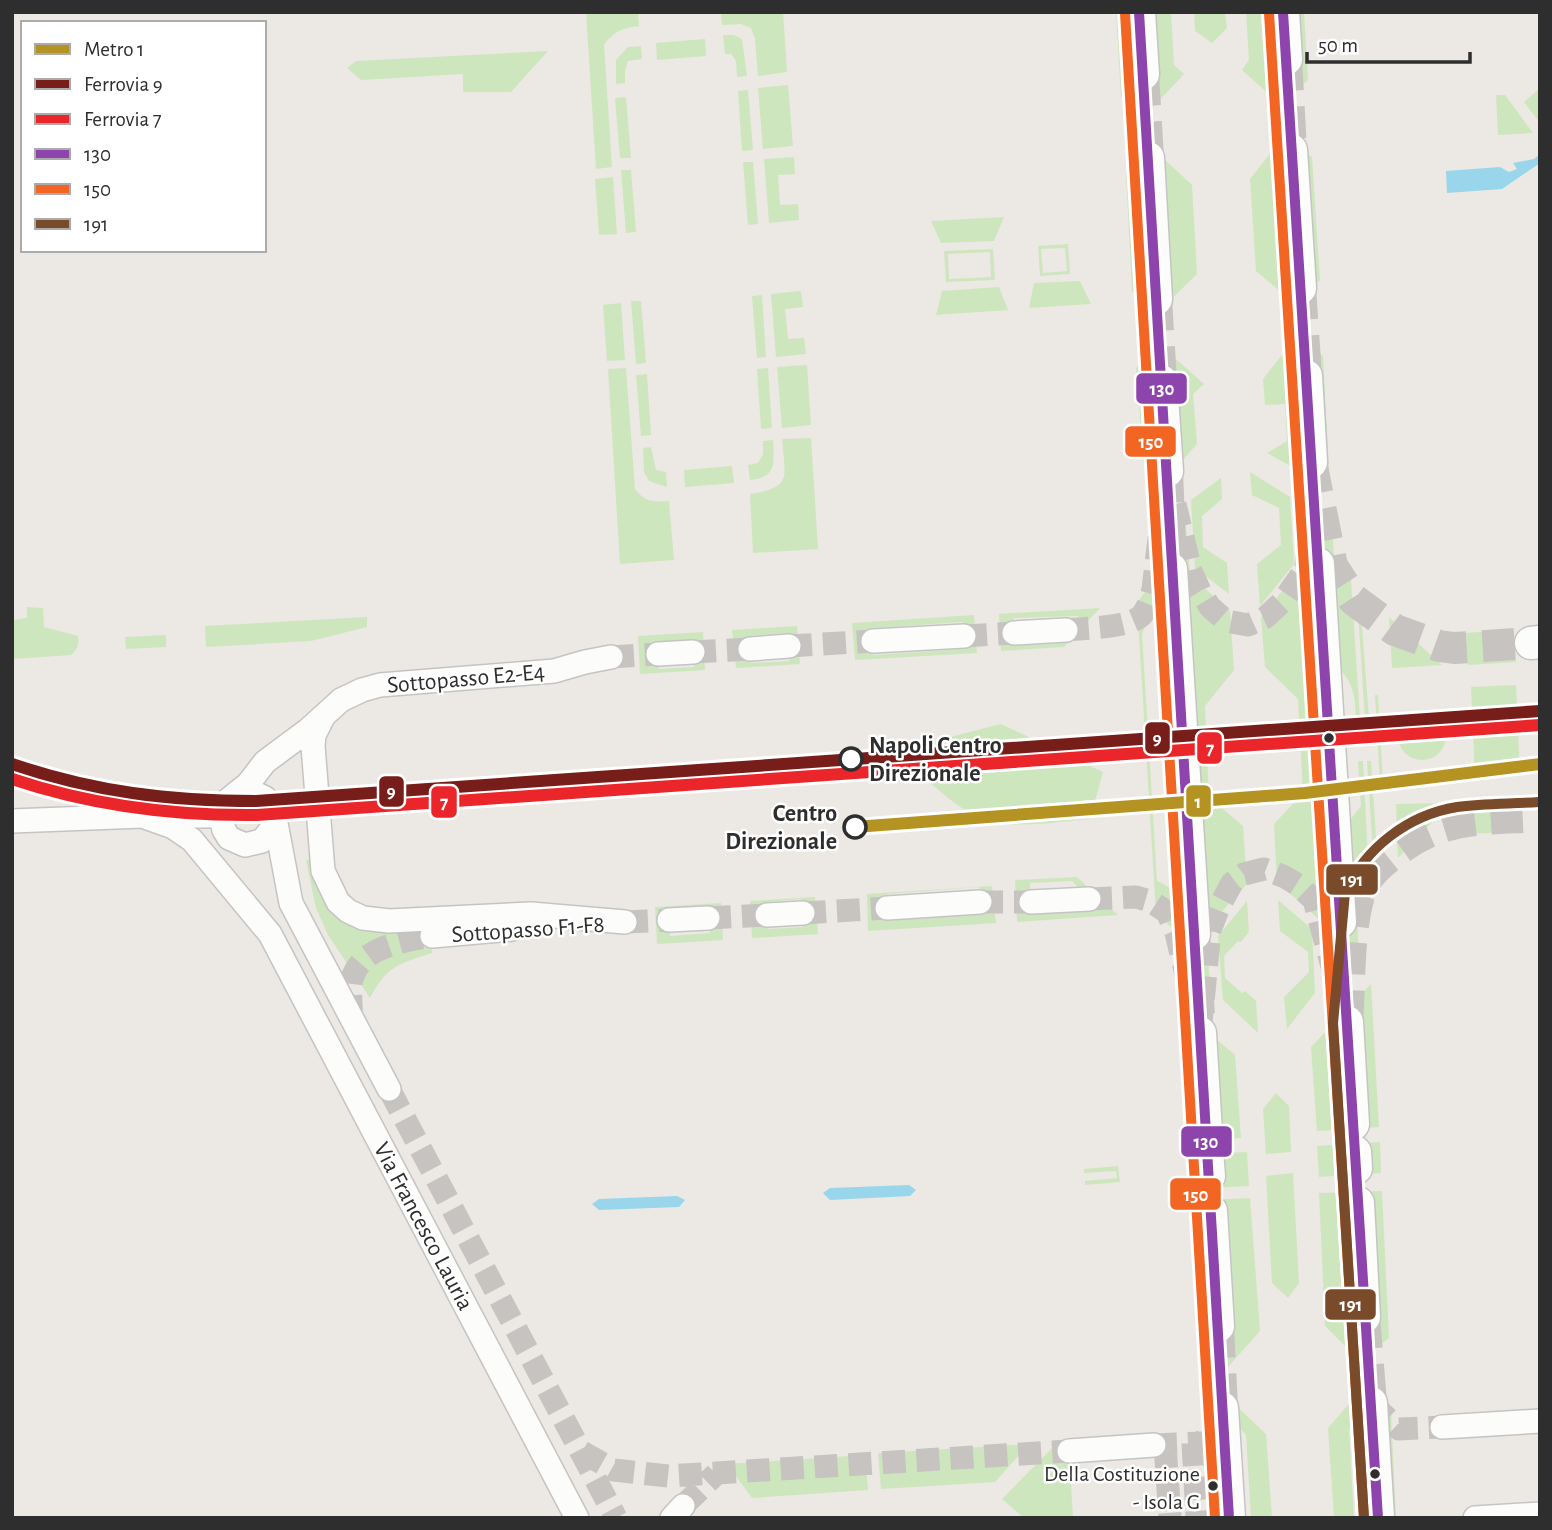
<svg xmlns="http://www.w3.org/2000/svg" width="1552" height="1530" font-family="'Alegreya Sans',sans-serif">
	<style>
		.green { fill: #cee6be; fill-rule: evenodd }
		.water { fill: #99d6ec }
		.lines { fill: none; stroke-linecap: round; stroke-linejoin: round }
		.street-tunnel { stroke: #c6c3c0; stroke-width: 23; stroke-dasharray: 23 11; stroke-linecap: butt }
		.secondary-tunnel { stroke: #c6c3c0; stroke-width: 32; stroke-dasharray: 32 16; stroke-linecap: butt }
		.street-casing { stroke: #c5c4c5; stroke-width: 26 }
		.secondary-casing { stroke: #c5c4c5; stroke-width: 35 }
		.street { stroke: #fcfcfb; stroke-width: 23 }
		.secondary { stroke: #fcfcfb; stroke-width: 32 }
		.bus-1-casing { stroke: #fff; stroke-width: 16 }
		.bus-2-casing { stroke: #fff; stroke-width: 16 }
		.bus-3-casing { stroke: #fff; stroke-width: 16 }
		.bus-1 { stroke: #8e44ad; stroke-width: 10 }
		.bus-2 { stroke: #f26522; stroke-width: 10 }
		.bus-3 { stroke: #7a4b2a; stroke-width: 10 }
		.rail-1-casing { stroke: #fff; stroke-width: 18 }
		.rail-2-casing { stroke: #fff; stroke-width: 18 }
		.rail-1 { stroke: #771e1b; stroke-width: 12 }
		.rail-2 { stroke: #eb262b; stroke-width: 12 }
		.metro-1-casing { stroke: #fff; stroke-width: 18 }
		.metro-1 { stroke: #b59322; stroke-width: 12 }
		.bus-dot { fill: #2e2e2e; stroke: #fff; stroke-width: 2.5 }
		.stop-dot { fill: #fff; stroke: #2e2e2e; stroke-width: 3.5 }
		.labels { text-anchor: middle; stroke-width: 5; stroke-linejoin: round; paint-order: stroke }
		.bus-label { font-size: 22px; fill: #2e2e2e; stroke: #fff; text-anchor: end }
		.street-label { font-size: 24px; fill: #2e2e2e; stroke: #fff }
		.stop-label { font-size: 24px; font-weight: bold; fill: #2e2e2e; stroke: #fff; text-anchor: start }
		.line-badge { stroke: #fff; stroke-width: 2.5 }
		.badge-label { font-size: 19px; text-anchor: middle; font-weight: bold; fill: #fff }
	</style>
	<rect width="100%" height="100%" fill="#ece8e4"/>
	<path class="green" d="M586 12H638L639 26C623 28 614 31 604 45L612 167 596 169Z
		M721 12H783L787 72 758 76 755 39 751 28 741 24 722 25Z
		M1116 12H1124L1129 90 1158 59 1155 12H1171L1174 65 1184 74 1145 116 1121 97Z
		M1194 12H1225L1227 28 1212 43 1195 31Z
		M1246 12H1261L1263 44 1296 66 1293 12H1304L1308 80 1281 105 1242 70 1249 60Z
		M723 35H734L742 39 747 76 737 77 736 61 731 54H725Z
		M705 39 706 56 657 60 656 43Z
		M641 46 642 59 628 61 625 71V83L616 84V60L628 47Z
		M548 51 511 92H463V74L361 80 347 68 356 61Z
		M788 85 793 146 763 149 758 88Z
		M1540 88V123L1524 102Z
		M748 90 753 150 742 151 738 91Z
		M1496 95H1505L1533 133 1498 135Z
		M626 97 631 158H620L615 98Z
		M1284 136 1312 157 1320 280 1295 304 1256 271 1250 179Z
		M1148 144 1192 185 1197 274 1157 313 1132 291 1126 173ZM1148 159 1165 181 1170 280 1139 283 1134 185Z
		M794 157 795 174 778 175 780 205 798 204 799 220 769 223 764 159Z
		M743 162H753L758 224 748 225Z
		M621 170H631L636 232 626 233Z
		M613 177 617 234 599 235 595 179Z
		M1004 217 994 241 941 243 931 221Z
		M1068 244 1070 274 1040 276 1038 246ZM1065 248 1067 271 1043 273 1041 249Z
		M993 249 995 280 946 282 944 251ZM990 252 991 277 949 279 948 254Z
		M1080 281 1091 304 1029 308 1034 283Z
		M999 287 1008 310 936 315 942 291Z
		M801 291 803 307 785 309 788 339 804 338 806 354 776 357 771 294Z
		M762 295 766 357 757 358 752 296Z
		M631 301H641L646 363 636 364Z
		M621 303 625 360 607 361 603 305Z
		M1297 336 1323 356 1330 488 1267 453 1287 441 1285 404 1265 405 1263 379ZM1316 367 1320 469 1294 448 1290 391Z
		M1159 344 1204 384 1193 394 1197 444 1147 501 1136 368ZM1143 370 1176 390 1167 471 1152 485Z
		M807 365 811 425 782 428 777 367Z
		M626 368 635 489C645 502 653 502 669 501L674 560 620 564 608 369Z
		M768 368 772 428 761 429 757 369Z
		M647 374 651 435 641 436 636 375Z
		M811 438 818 549 753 553 750 494C793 487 785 478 782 439Z
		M773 440C774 464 777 477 750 480L748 465 758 463 763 454V441Z
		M651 447 656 470 666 472 667 487 649 481 644 472 643 448Z
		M732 466 734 483 685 487 684 470Z
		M1250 472 1290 497 1294 564 1260 606 1257 564 1281 545 1279 508 1252 495Z
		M1221 478 1222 499 1202 516 1203 547 1227 563 1229 594 1195 568 1191 500Z
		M1297 497 1332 527 1335 568 1351 580 1360 719H1356C1355 689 1352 681 1331 660L1327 574 1303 551 1328 935 1348 914 1342 830 1361 806 1358 761H1363L1370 898 1357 915 1359 958 1330 987 1323 923 1277 882 1274 824 1303 793 1298 699 1265 667 1261 618 1300 568Z
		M1184 503 1190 575 1230 611 1234 670 1205 706 1209 797 1243 826 1247 884 1206 929 1211 999 1175 960 1174 930 1156 913 1137 603 1151 583 1149 535ZM1180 556 1204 942C1191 919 1183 891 1157 881L1142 634C1146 622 1154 618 1161 607 1170 592 1167 574 1180 556Z
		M27 607 43 608 44 627 78 636C79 645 78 649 71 655L12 659V620L27 618Z
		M1100 608 1064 647 1001 651 999 614ZM1079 616 1056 644 1015 645 1014 618Z
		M1358 613H1361L1369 719H1365Z
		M974 615 977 653 855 660 852 623ZM963 622 964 649 873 655 872 628Z
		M367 617V627L311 641 206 647 205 626Z
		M1389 617 1442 665 1392 668Z
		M797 626 800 664 736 668 732 630ZM788 633 789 661 751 663 749 636Z
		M1514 630 1516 662 1469 665 1447 634Z
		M703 632 705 670 640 674 638 636ZM692 640 694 667 659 669 658 642Z
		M166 635V647L126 649 125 637Z
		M1516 685 1520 774 1475 777 1471 687Z
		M1375 695H1378L1383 784H1380Z
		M1398 736a24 24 0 1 1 48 0a24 24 0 1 1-48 0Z
		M1001 724 1103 772 1090 819C1053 822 1006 832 972 814 944 799 920 772 896 751Z
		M1367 761H1371L1378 868H1374Z
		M1521 801 1523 831 1454 835 1476 802Z
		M1451 803 1398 858 1396 804Z
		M315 859 327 898 431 924 432 953C398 964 387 966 370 998L328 935 316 908 306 860Z
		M1077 877 1118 915 1017 922 1015 880ZM1072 881 1098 908 1031 910 1030 883Z
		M992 886 996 923 868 931 867 894ZM979 887 981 914 889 920 887 894Z
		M815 897 818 934 752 938 750 901ZM801 899 803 927 768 929 766 902Z
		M1278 900 1312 929 1315 993 1287 1029 1284 997 1309 972 1308 952 1280 931Z
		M1247 901 1249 932 1241 942 1238 941 1224 956 1225 978 1242 993 1245 991 1256 1001 1258 1033 1223 1000 1218 936Z
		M721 903 723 940 657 944 655 907ZM708 906 710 933 670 936 668 909Z
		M1371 984 1379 1127 1317 1131 1311 1047ZM1361 1006V1007L1368 1123 1337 1033Z
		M1176 1005 1235 1055 1241 1138 1186 1141Z
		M1276 1093 1289 1106 1291 1152 1266 1154 1263 1109Z
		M1380 1142 1381 1173 1319 1177 1317 1146Z
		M1247 1152 1249 1186 1188 1189 1186 1155Z
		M1118 1166 1120 1182 1085 1185V1181L1117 1178 1116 1171 1084 1173V1169Z
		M1293 1173 1299 1283 1288 1298 1272 1283 1266 1176Z
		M1382 1191 1389 1338 1360 1361 1325 1326 1319 1193Z
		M1250 1198 1260 1331 1227 1368 1199 1350 1188 1201ZM1199 1212 1218 1326 1207 1338V1337Z
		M1361 1390 1391 1412 1396 1518H1392L1371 1404 1349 1430 1354 1518H1334L1328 1428Z
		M1229 1399 1266 1434 1272 1518H1251L1246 1435 1222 1409 1215 1518H1211L1206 1421Z
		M1154 1435 1069 1451 1073 1518H1024L1002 1499 1058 1442Z
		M1029 1444 995 1482 881 1489 878 1453Z
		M865 1455 868 1490 752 1498 727 1464Z"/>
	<path class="water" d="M1540 154V163L1502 189 1447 193 1446 171 1500 167 1509 172 1517 169 1513 163 1534 159Z
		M909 1185 916 1190 910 1196 830 1200 823 1193 830 1188Z
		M677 1196 685 1200 679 1207 599 1210 592 1204 599 1199Z"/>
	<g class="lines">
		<path class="street-tunnel" d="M1167 471 1191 571 1200 591 1210 607 1226 621 1248 625 1266 617 1283 601 1306 568 1311 462
			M1066 630C1085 628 1130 628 1142 615 1148 608 1151 598 1153 589L1165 488
			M964 636 1014 633
			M789 646 873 641
			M693 652 750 649
			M611 657 658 654
			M1089 899 1136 897 1150 901 1167 912 1176 933 1196 1016
			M980 902H1031
			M803 913 887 908
			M708 918 767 915
			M625 922 669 920
			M351 1018C352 1006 349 990 352 979 361 946 405 941 432 936
			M1200 1033 1210 930 1219 907 1232 883 1244 874 1264 869 1285 877 1298 885 1314 900 1347 1022
			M389 1089 616 1518
			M1371 1403 1399 1429 1442 1427
			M1193 1443 1197 1518
			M1154 1445 1203 1443 1222 1408
			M1165 1445 1170 1518
			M582 1452 614 1470 668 1476 1069 1451
			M683 1506 716 1474"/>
		<path class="secondary-tunnel" d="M1286 59 1291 150
			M1143 74 1148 158
			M1300 288 1306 376
			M1156 299 1161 381
			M1311 462 1332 566 1354 600 1395 630 1439 646 1454 648 1531 643
			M1167 471 1171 569
			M1194 934 1200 1033
			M1347 1022C1350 983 1348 937 1358 899 1362 881 1375 868 1389 857 1439 815 1478 820 1540 816
			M1364 1317 1371 1403
			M1218 1326 1222 1408"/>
		<defs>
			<path id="street" d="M1014 633 1066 630
				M873 641 964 636
				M750 649 789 646
				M658 654 693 652
				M323 717 314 735 313 746 323 871 338 902 348 911 363 918 389 921 531 914 625 922
				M236 794 251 791 265 798 271 804 275 818 273 827 262 841 245 845 229 838 224 830 221 816 228 800 248 784 265 762 308 730 341 700 362 690 380 685 554 671 585 662 611 657
				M142 816 173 827 192 840 270 934 577 1518
				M275 818 291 903 389 1089
				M12 821 142 816H221
				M1031 902 1089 899
				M887 908 980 902
				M767 915 803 913
				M669 920 708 918
				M432 936 512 929
				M1442 1427 1540 1421
				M1069 1451 1154 1445
				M672 1518 683 1506
				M1475 1518 1540 1514"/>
			<path id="secondary" d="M1139 12 1143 74
				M1283 12 1286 59
				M1291 150 1300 288
				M1148 158 1156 299
				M1306 376 1311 462
				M1161 381 1167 471
				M1318 564 1340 922
				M1171 569 1194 934
				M1531 643 1540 642
				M1347 1022 1353 1124
				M1200 1033 1206 1132
				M1355 1152 1356 1168
				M1208 1163 1209 1176
				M1358 1203 1364 1317
				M1211 1211 1218 1326
				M1371 1403 1378 1518
				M1222 1408 1229 1518"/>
		</defs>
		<use href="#street" class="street-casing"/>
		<use href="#secondary" class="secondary-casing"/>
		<use href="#street" class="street"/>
		<use href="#secondary" class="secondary"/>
		<defs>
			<path id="bus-1" d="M1139 12 1229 1518
				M1283 12 1378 1518"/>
			<path id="bus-2" d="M1125 13 1215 1518
				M1269 13 1364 1518"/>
			<path id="bus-3" d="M1364 1518 1333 1023 1345 893C1365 848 1408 815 1457 807 1484 803 1512 804 1539 802"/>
		</defs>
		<use href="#bus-1" class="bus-1-casing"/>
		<use href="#bus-2" class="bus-2-casing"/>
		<use href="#bus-3" class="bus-3-casing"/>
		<use href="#bus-1" class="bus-1"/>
		<use href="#bus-2" class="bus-2"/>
		<use href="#bus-3" class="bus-3"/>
		<defs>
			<path id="rail-1" d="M12 764C95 792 169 801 256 801L1540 711"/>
			<path id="rail-2" d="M12 779C93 806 172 816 257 815L1540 725"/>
		</defs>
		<use href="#rail-1" class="rail-1-casing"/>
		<use href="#rail-2" class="rail-2-casing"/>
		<use href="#rail-1" class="rail-1"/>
		<use href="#rail-2" class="rail-2"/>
		<defs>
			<path id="metro-1" d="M855 827 1305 793 1540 764"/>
		</defs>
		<use href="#metro-1" class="metro-1-casing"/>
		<use href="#metro-1" class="metro-1"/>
	</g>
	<g class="bus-dot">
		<circle cx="1329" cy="738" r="6"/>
		<circle cx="1375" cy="1474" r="6"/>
		<circle cx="1213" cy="1486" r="6"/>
	</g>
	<g class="stop-dot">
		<circle cx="851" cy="759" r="11"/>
		<circle cx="855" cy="827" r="11"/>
	</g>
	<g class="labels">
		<g class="bus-label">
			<text x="1200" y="1481">Della Costituzione<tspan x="1200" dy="28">- Isola G</tspan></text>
		</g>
		<g class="street-label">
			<text transform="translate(466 678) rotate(-5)" y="8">Sottopasso E2-E4</text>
			<text transform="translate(528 929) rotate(-4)" y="8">Sottopasso F1-F8</text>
			<text transform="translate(424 1226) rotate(62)" y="8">Via Francesco Lauria</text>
		</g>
		<g class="stop-label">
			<text x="869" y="753">Napoli Centro<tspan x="869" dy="28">Direzionale</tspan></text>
			<text x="837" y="821" text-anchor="end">Centro<tspan x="837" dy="28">Direzionale</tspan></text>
		</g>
	</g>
	<g class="line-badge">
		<rect x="1135" y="372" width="53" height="33" rx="7" fill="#8e44ad"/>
		<rect x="1124" y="425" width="53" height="33" rx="7" fill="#f26522"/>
		<rect x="1144" y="721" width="27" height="34" rx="7" fill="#771e1b"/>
		<rect x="1196" y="731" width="27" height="34" rx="7" fill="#eb262b"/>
		<rect x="378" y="775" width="27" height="33" rx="7" fill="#771e1b"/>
		<rect x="1185" y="784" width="27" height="34" rx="7" fill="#b59322"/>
		<rect x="430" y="785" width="28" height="34" rx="7" fill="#eb262b"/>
		<rect x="1325" y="863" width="54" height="33" rx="7" fill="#7a4b2a"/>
		<rect x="1180" y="1125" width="53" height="33" rx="7" fill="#8e44ad"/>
		<rect x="1169" y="1177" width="53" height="34" rx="7" fill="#f26522"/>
		<rect x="1324" y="1288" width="53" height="33" rx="7" fill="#7a4b2a"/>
	</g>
	<g class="badge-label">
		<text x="1162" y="395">130</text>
		<text x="1151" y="448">150</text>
		<text x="1157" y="745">9</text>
		<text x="1210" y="755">7</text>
		<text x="391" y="798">9</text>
		<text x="1198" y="808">1</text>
		<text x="444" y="809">7</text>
		<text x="1352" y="886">191</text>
		<text x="1206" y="1148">130</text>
		<text x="1196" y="1201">150</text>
		<text x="1351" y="1311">191</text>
	</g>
	<rect width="1552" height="1530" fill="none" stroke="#2e2e2e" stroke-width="28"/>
	<rect x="21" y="21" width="245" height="231" fill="#ffffff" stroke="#ababab" stroke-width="2"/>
	<rect x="35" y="44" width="35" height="10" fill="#b59322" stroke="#ababab" stroke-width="2"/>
	<text x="84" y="56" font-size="21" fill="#2e2e2e">Metro 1</text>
	<rect x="35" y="79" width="35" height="10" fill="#771e1b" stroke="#ababab" stroke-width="2"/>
	<text x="84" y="91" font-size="21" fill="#2e2e2e">Ferrovia 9</text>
	<rect x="35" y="114" width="35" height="10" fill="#eb262b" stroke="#ababab" stroke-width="2"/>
	<text x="84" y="126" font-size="21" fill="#2e2e2e">Ferrovia 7</text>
	<rect x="35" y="149" width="35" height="10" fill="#8e44ad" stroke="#ababab" stroke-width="2"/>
	<text x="84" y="161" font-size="21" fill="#2e2e2e">130</text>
	<rect x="35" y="184" width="35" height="10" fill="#f26522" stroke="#ababab" stroke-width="2"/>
	<text x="84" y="196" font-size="21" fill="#2e2e2e">150</text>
	<rect x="35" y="219" width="35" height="10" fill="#7a4b2a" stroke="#ababab" stroke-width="2"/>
	<text x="84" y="231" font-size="21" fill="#2e2e2e">191</text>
	<path d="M1307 52v10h163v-10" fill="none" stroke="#2e2e2e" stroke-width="3.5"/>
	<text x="1318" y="52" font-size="21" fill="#2e2e2e" stroke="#ffffff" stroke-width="5" paint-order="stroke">50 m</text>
</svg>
